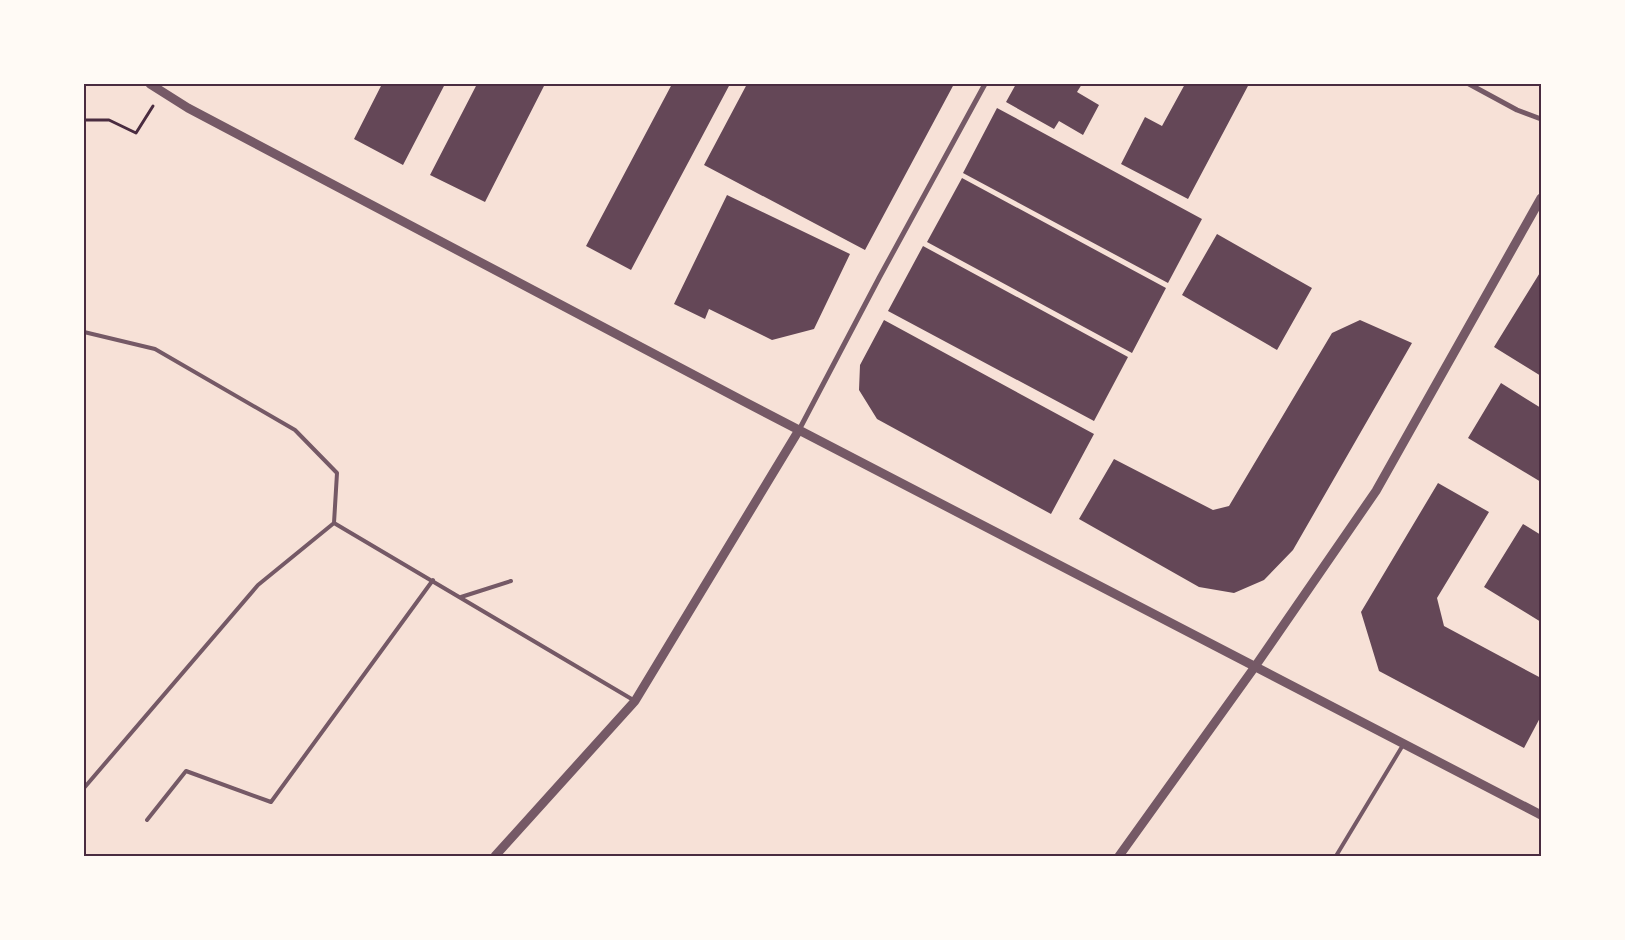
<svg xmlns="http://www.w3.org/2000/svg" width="1625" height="940" font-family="'Roboto Serif',serif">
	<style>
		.building { fill: #644757 }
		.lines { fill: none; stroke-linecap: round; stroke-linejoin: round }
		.path { stroke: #4a2c40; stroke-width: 3 }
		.service { stroke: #755966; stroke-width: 4 }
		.minor { stroke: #755966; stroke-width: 5 }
		.tertiary { stroke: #755966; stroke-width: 9 }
		.neatline { fill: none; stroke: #4a2c40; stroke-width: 2 }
	</style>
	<rect width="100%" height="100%" fill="#f7e1d7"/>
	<path class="building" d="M382 84H445L403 165 354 139Z
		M477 84H545L485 202 430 175Z
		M672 84H730L631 270 586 246Z
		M747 84H954L865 250 704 165Z
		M1016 84H1082L1077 92 1099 105 1083 135 1059 121 1054 129 1006 102Z
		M1185 84H1249L1188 199 1121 164 1145 117 1162 126Z
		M997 108 1202 219 1168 283 963 173Z
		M962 178 1166 288 1132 353 927 242Z
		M727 195 850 254 814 329 772 340 709 309 705 319 674 304Z
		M1217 234 1312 288 1277 350 1182 295Z
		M923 246 1128 357 1094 421 888 311Z
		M1541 271V376L1494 347Z
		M884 320 1094 434 1051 514 877 419 859 390 860 365Z
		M1360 320 1412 343 1293 550 1264 580 1234 593 1199 587 1079 519 1114 459 1213 510 1229 506 1332 333Z
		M1501 383 1541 408V482L1468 438Z
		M1438 483 1489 512 1437 598 1444 626 1541 678V716L1524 748 1379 671 1361 612Z
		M1523 524 1541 535V622L1484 587Z"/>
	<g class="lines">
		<path class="path" d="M84 120H109L136 133 153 106"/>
		<path class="service" d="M84 332 155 349 295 430 337 473 334 523 635 701
			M461 597 511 581
			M84 788 258 585 334 523
			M147 820 186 771 271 802 433 580
			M1336 856 1403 745"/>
		<path class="minor" d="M1469 84 1517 110 1541 119
			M799 430 879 278 985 84"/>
		<path class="tertiary" d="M150 84 188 108 745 402 1541 815
			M495 856 635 701 799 430
			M1119 856 1254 668 1376 491 1541 198"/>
	</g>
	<rect width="1625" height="940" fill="none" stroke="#fffaf5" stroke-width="170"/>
	<rect x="85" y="85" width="1455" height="770" class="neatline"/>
</svg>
